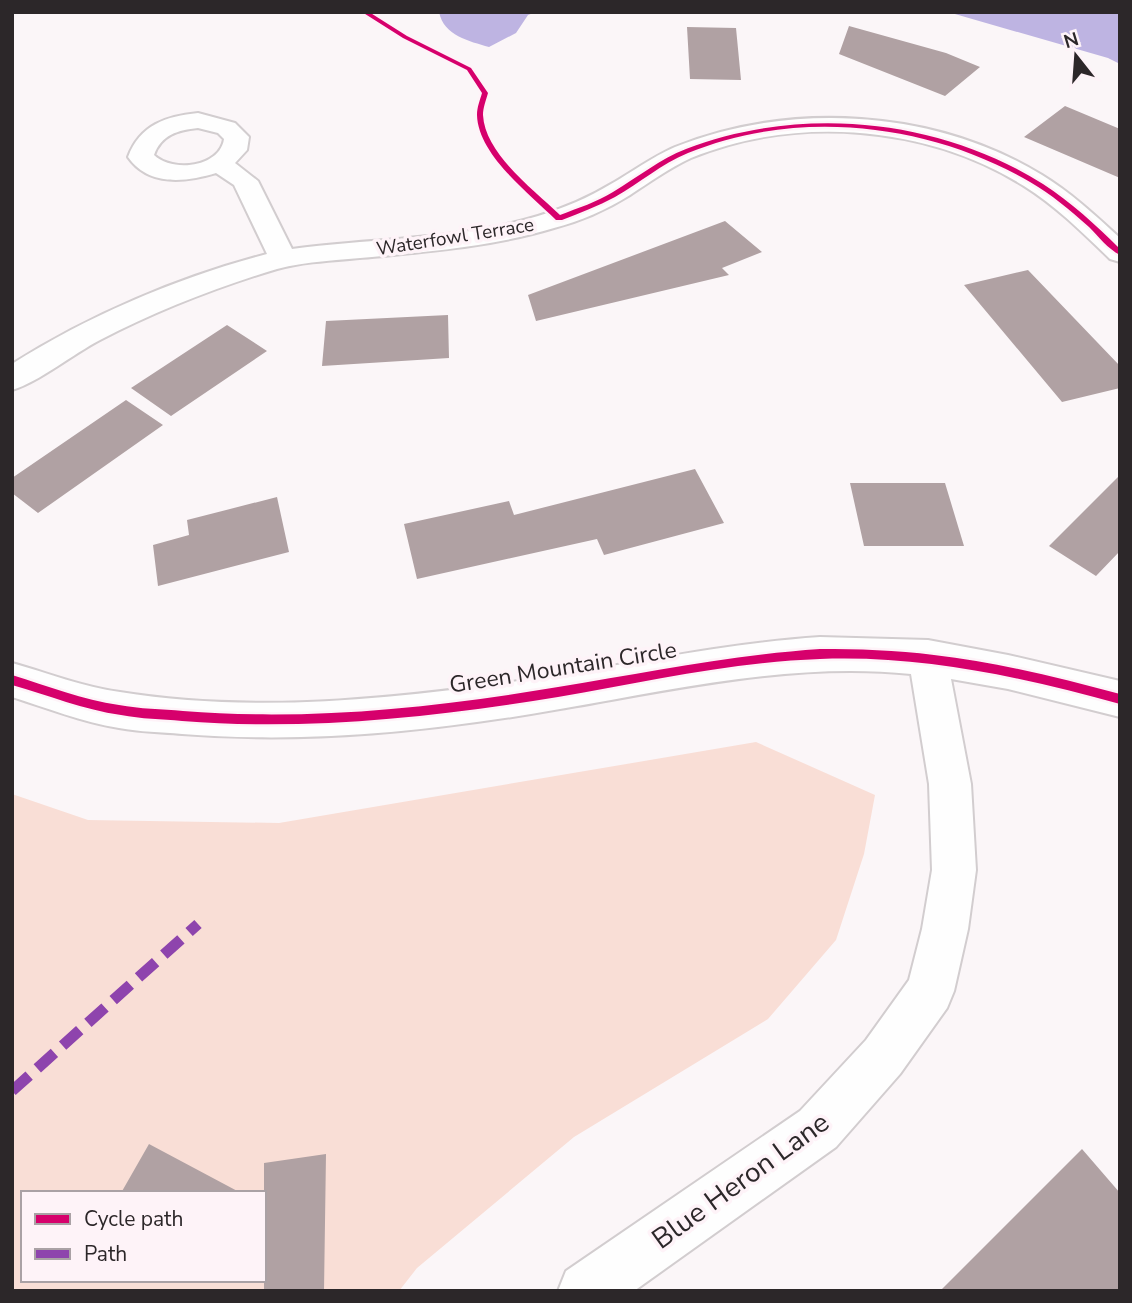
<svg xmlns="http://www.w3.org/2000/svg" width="1132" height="1303" font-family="'Nunito Sans',sans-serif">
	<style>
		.green { fill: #f9ded6; fill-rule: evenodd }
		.water { fill: #beb4e2 }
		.building { fill: #b0a1a3 }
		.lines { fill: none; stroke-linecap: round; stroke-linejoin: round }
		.street-casing { stroke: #d2cdcf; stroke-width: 4 }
		.street { fill: #fefefe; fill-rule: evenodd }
		.quiet { stroke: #8e44ad; stroke-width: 11; stroke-dasharray: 23 11; stroke-linecap: butt }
		.cycleway-casing { stroke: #fef3f8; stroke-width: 5 }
		.cycleway { fill: #d6006c; fill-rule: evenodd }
		.labels { text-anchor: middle; stroke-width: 7; stroke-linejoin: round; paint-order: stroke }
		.far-street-label { font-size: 19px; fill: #2c2729; stroke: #fef3f8 }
		.street-label { font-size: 23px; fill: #2c2729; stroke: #fef3f8 }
		.near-street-label { font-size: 28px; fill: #2c2729; stroke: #fef3f8 }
	</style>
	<rect width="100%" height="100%" fill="#fbf6f8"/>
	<path class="green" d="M756 742 875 795 864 854 836 940 768 1019 574 1137 417 1268 399 1291H12V794L88 820 279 823ZM23 1193H264V1280H23Z"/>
	<path class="water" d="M439 12H536L528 15 516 33 489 47C469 41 444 36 439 12Z
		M948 12H1120V64L1108 58Z"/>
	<path class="building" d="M849 26 946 53 980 67 945 96 839 54Z
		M687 27 736 28 741 80 690 79Z
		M1065 106 1120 129V178L1024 137Z
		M725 221 762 252 722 268 729 275 536 321 528 295Z
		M1028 270 1120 366V388L1062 402 964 285Z
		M448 315 449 358 322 366 326 321Z
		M227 325 267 351 171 416 131 388Z
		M126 400 163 425 38 513 12 493V478Z
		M695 469 724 523 604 555 597 539 417 579 404 524 509 501 514 515Z
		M1120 475V551L1096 576 1049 546Z
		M850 483H945L964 546H864Z
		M277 497 289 552 158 586 153 545 189 535 187 520Z
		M149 1144 241 1193H121Z
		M1082 1149 1120 1193V1291H940Z
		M326 1154 324 1291H264V1163Z"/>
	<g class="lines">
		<defs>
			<path id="street" d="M198 113 235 123 249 137 247 150 235 163 258 181 292 249C373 238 459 240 538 216 564 208 588 198 611 184 632 172 652 157 675 147 791 101 934 109 1042 175 1070 192 1095 215 1120 238V262L1110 259C1083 233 1056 206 1024 186 927 125 796 115 691 158 669 168 650 182 630 195 606 210 581 221 554 228 495 246 433 251 372 257 341 260 307 261 277 269 217 287 156 311 100 340 73 354 39 382 12 390V364C89 315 179 277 267 254L234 185 216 173C186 182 149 187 128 157 140 125 166 116 198 113ZM198 128 218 133 224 139C220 167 173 173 154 155 161 135 178 130 198 128Z
				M820 637 928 640 1008 655 1120 681V717L1008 689 951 679 971 784 976 870 968 929 954 991 947 1008 900 1074 836 1147 634 1291H558L566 1271 800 1111 866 1040 909 980 922 929 932 870 929 784 911 674C793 662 677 689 560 709 436 731 309 744 182 734 161 732 140 732 119 728 82 722 47 708 12 697V663C48 673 83 687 120 692 262 715 416 697 558 675 645 661 731 643 820 637Z"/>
		</defs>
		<use href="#street" class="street-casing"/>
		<use href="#street" class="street"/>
		<path class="quiet" d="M12 1091 198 924"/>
		<defs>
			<path id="cycleway" d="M362 12H369L407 36 471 68 488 93C486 100 483 108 483 115 485 154 534 190 560 215 578 208 597 202 613 192 638 177 660 159 686 149 801 105 938 118 1043 184 1071 202 1096 225 1120 249V255C1108 249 1098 236 1089 227 1070 210 1051 194 1030 182 929 123 797 108 688 153 661 164 640 183 615 197 598 206 580 213 562 220H556C530 194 478 155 477 115 477 107 480 100 482 93L467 70 403 38Z
				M820 649C858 649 896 650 934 655 997 662 1059 678 1120 694V704C1022 677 922 655 820 659 732 662 645 682 558 697 434 717 308 731 182 721 162 719 141 719 121 715 84 710 48 695 12 685V675C48 686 83 700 119 705 140 709 162 709 183 711 308 721 434 708 558 687 645 673 731 655 820 649Z"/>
		</defs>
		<use href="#cycleway" class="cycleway-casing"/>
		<use href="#cycleway" class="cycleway"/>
	</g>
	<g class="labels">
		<g class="far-street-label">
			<text transform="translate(455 236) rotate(-9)" y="7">Waterfowl Terrace</text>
		</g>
		<g class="street-label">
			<text transform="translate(563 667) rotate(-9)" y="8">Green Mountain Circle</text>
		</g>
		<g class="near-street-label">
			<text transform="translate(740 1180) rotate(-36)" y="10">Blue Heron Lane</text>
		</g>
	</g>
	<rect width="1132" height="1303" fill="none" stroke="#2c2729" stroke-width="28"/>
	<rect x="21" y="1191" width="245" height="91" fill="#fef3f8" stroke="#aaa1a5" stroke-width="2"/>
	<rect x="35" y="1214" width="35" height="10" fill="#d6006c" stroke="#aaa1a5" stroke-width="2"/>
	<text x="84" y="1226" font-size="21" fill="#2c2729">Cycle path</text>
	<rect x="35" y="1249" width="35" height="10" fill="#8e44ad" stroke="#aaa1a5" stroke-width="2"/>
	<text x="84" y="1261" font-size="21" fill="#2c2729">Path</text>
	<g transform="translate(1076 56) rotate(343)" stroke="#fef3f8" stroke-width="5" paint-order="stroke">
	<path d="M0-5L12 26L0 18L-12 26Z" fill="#2c2729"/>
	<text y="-10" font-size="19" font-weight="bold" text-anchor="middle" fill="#2c2729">N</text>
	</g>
</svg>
